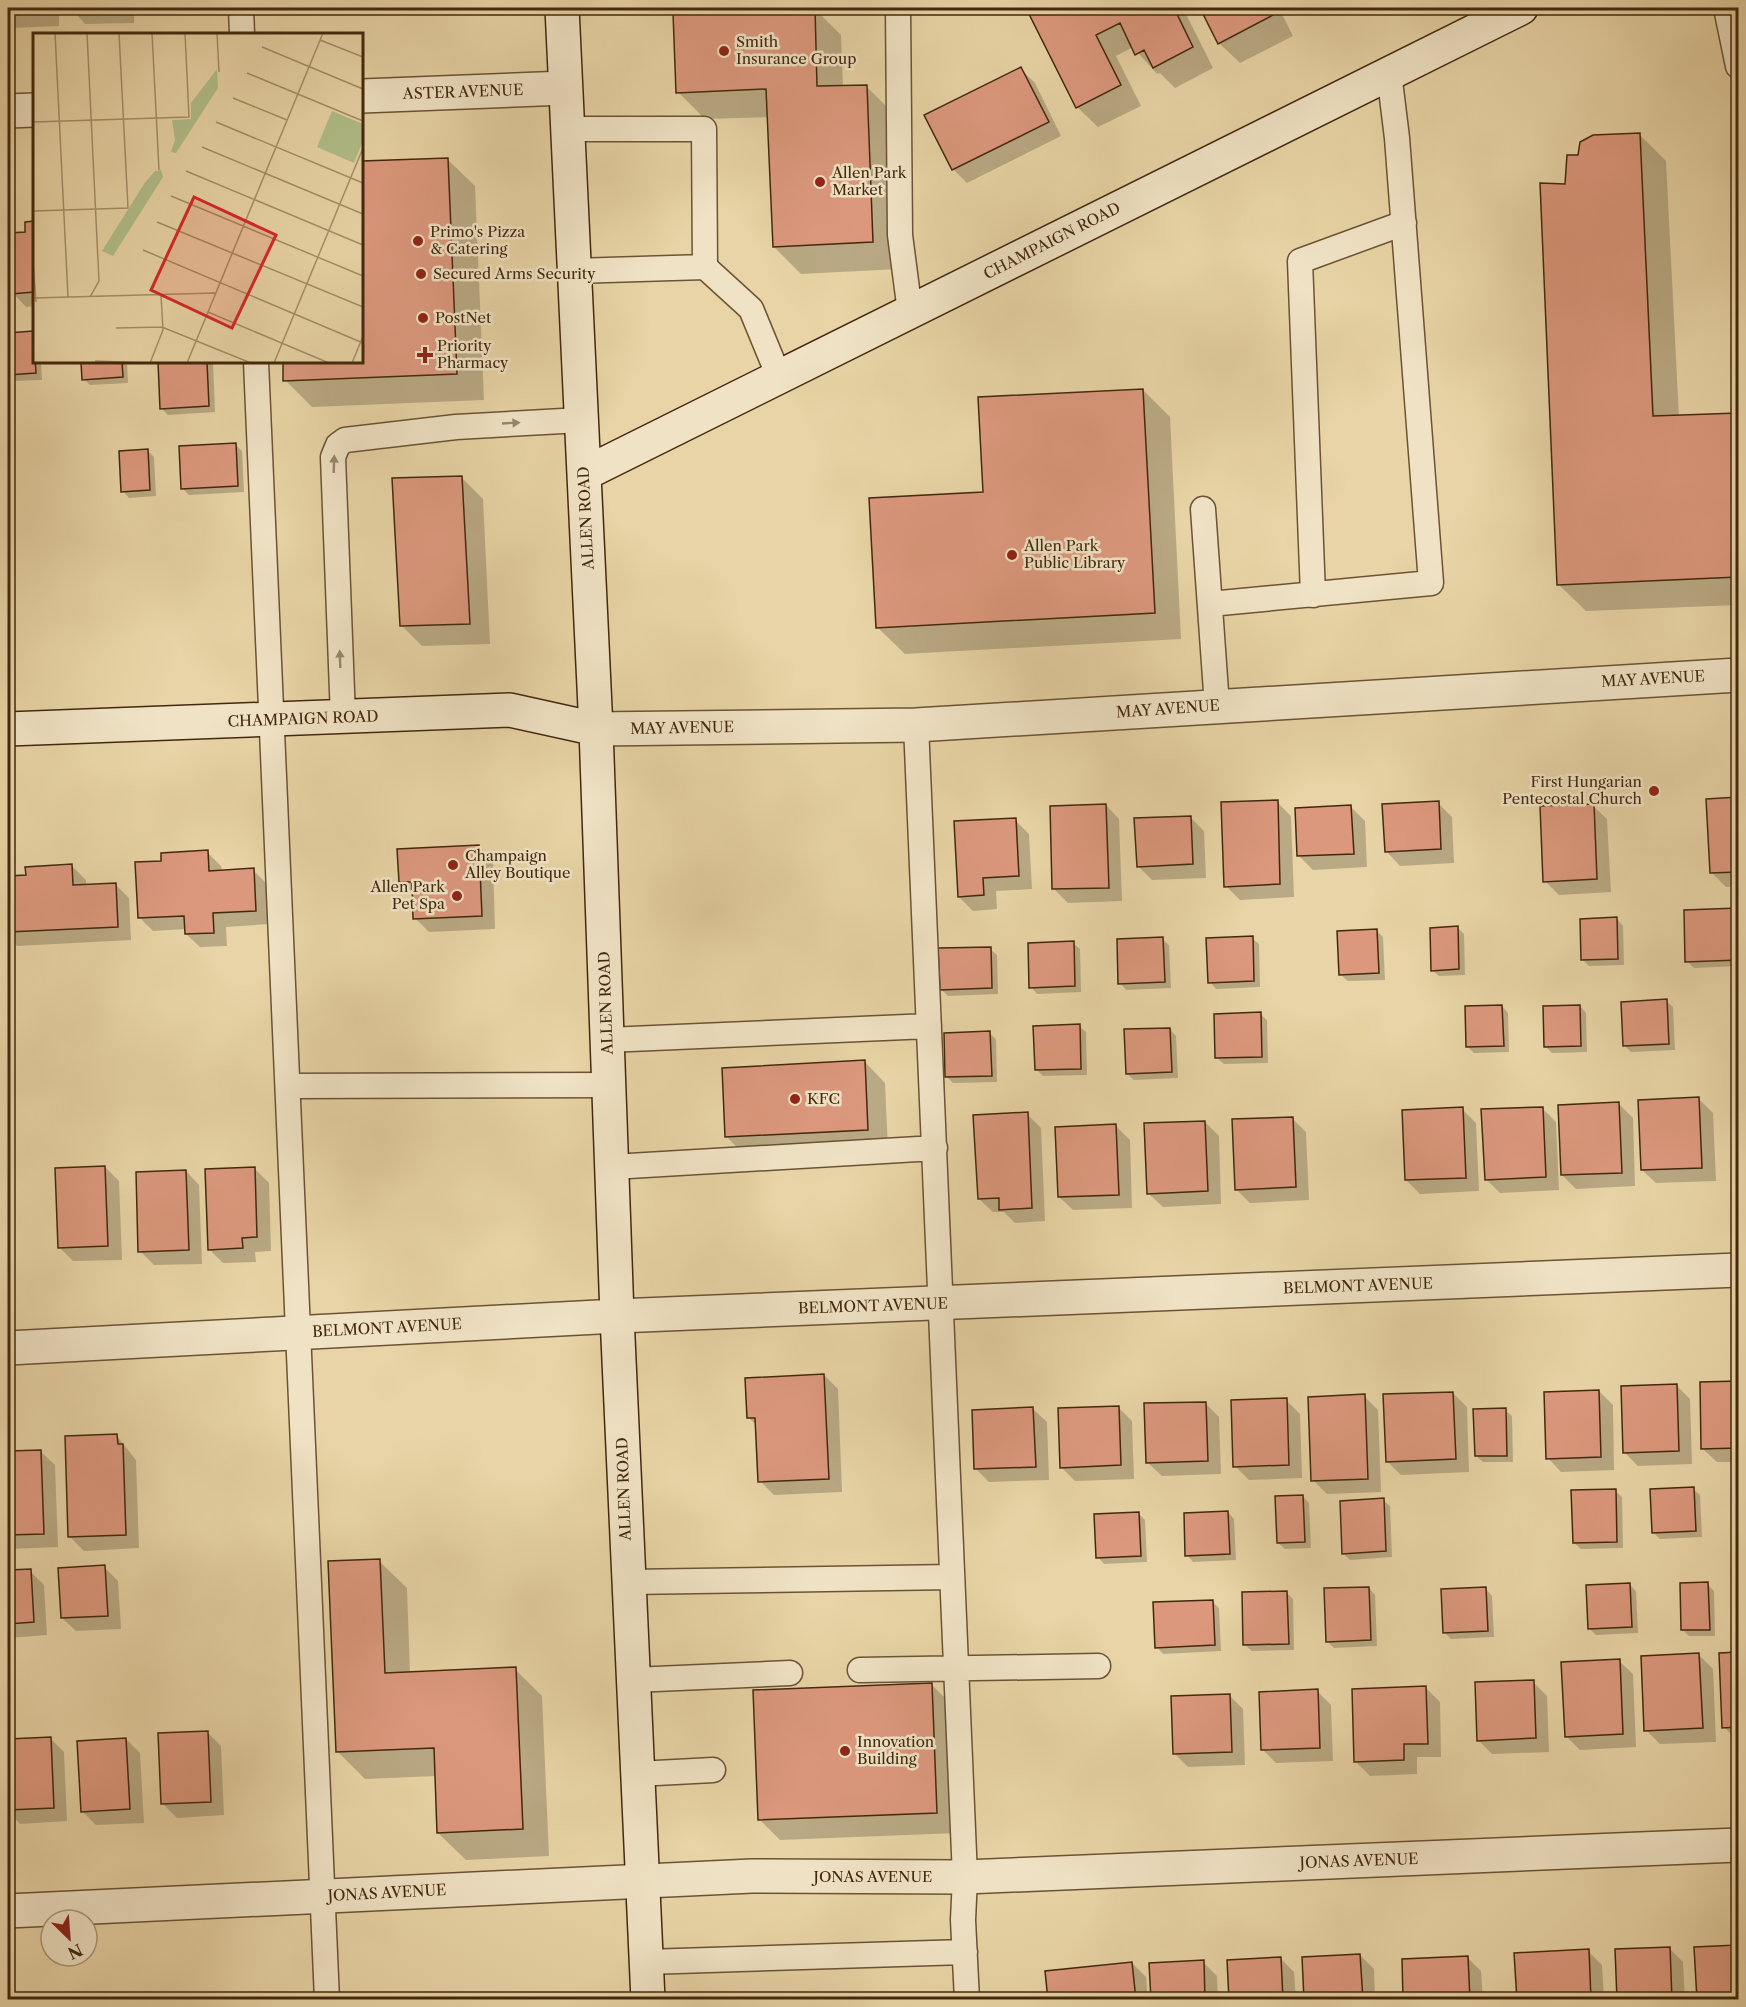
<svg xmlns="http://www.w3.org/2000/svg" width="1746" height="2007" font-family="'Libre Caslon Text',serif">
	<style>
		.shadow { fill: #0003 }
		.building { fill: #dc987d; stroke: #43280e; stroke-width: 1.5 }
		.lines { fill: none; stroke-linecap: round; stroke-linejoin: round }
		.lane-casing { stroke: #6c5334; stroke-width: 27 }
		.street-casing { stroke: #6c5334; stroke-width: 36 }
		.secondary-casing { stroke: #43280e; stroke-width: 36 }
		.lane { stroke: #f0e3c5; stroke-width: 24 }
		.street { stroke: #f0e3c5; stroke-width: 33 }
		.secondary { stroke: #f0e3c5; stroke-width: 33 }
		.oneway { fill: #9a866a }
		.poi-dot { fill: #8f2418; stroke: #f0e3c5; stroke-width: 2 }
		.labels { text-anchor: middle; stroke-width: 5; stroke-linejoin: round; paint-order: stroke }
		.poi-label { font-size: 15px; fill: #43280e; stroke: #f0e3c5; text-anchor: start }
		.street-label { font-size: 15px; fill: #43280e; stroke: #f0e3c5 }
		.inset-road { fill: none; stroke: #a68f69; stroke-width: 1.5 }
		.view { fill: #d62828; fill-opacity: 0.15; stroke: #d62828; stroke-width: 3 }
		.inset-edge { fill: none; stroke: #43280e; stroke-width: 3 }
	</style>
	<rect width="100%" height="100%" fill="#e8d4a6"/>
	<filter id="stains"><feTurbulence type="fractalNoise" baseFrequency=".00333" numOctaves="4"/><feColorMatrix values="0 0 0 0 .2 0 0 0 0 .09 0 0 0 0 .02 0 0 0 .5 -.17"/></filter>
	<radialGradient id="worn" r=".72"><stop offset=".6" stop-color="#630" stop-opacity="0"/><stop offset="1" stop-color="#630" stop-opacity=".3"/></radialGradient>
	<path class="shadow" d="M8 8H59V26L11 28 8 25Z
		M71 8H134V23L85 24Z
		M814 8 841 35 843 87 866 86 893 113 899 269 801 274 774 247 769 117 705 119 678 92 675 15Z
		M1045 8H1183L1213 68 1175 88 1160 73 1157 74 1133 47 1116 56 1141 106 1098 127 1077 107 1031 14Z
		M1202 8H1279L1293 36 1240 63 1219 43Z
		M1021 69 1035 83 1061 136 967 183 953 169Z
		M1639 134 1666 161 1679 417 1738 414V605L1586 611 1558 584 1566 185 1580 157Z
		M447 159 475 186 484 400 312 407 285 380 284 362H362V163Z
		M26 223H34V306L26 307 13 293 27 234Z
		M33 333 34 362H41L42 380 15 381 8 375V334Z
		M82 362H127L128 383 90 385 84 379Z
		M159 362H213L215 412 168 415 161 408Z
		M1143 390 1170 417 1181 639 905 654 877 627 984 493Z
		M235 444 242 451 244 492 189 495 182 488Z
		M147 450 154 457 156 496 129 498 123 491Z
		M462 478 483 499 490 644 422 646 401 625Z
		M1738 799V886L1726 887 1712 873 1708 800Z
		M1277 802 1291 816 1294 897 1240 900 1226 886Z
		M1438 803 1452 817 1454 863 1400 866 1387 852Z
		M1106 805 1119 819 1122 901 1068 903 1054 889Z
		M1593 806 1607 819 1611 892 1559 895 1545 881Z
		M1351 807 1365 821 1367 867 1313 870 1299 856Z
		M1190 817 1204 831 1206 878 1152 880 1138 866Z
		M1015 820 1029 834 1032 889 996 891 997 909 973 911 959 897Z
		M479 846 493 860 495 929 429 932 415 918 414 896 400 882Z
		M207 852 221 866 222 872 253 870 267 884 269 924 226 927 227 946 200 947 186 934V929L153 931 139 917 163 862Z
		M72 866 86 880V886L115 884 129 898 131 940 17 946 8 936V878L28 877Z
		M1738 909V966L1694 968 1687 961 1685 912Z
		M1617 919 1623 926 1624 965 1589 966 1583 960Z
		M1458 928 1464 934 1465 975 1439 976 1432 970Z
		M1376 930 1383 937 1385 980 1348 981 1341 975Z
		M1252 938 1259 944 1260 987 1216 989 1210 982Z
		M1162 939 1169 945 1171 988 1126 990 1120 983Z
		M1073 943 1080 949 1081 992 1037 994 1031 987Z
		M990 949 997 955 998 994 948 996 941 989Z
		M1666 1001 1673 1007 1675 1050 1631 1052 1624 1045Z
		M1502 1006 1508 1013 1509 1052 1474 1053 1467 1046Z
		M1580 1006 1586 1013 1587 1052 1552 1053 1545 1046Z
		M1260 1014 1267 1020 1268 1063 1224 1064 1217 1058Z
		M1079 1026 1086 1032 1087 1075 1043 1076 1036 1069Z
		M1170 1029 1176 1036 1178 1078 1134 1080 1127 1074Z
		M989 1033 996 1039 997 1082 953 1083 947 1077Z
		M865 1062 885 1083 888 1150 747 1158 727 1137Z
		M1699 1099 1713 1113 1716 1181 1656 1183 1642 1170Z
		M1619 1104 1633 1118 1635 1186 1576 1189 1562 1175Z
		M1542 1108 1556 1122 1559 1190 1500 1193 1486 1179Z
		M1462 1109 1476 1123 1479 1191 1420 1194 1406 1180Z
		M1027 1114 1041 1128 1045 1221 1015 1223 1004 1212H993L979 1199Z
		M1292 1118 1306 1132 1309 1200 1250 1203 1236 1189Z
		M1205 1122 1219 1136 1221 1204 1163 1207 1149 1194Z
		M1116 1126 1130 1140 1132 1208 1073 1210 1059 1197Z
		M105 1167 119 1181 122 1260 73 1261 59 1247Z
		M255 1169 269 1183 271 1251 255 1252 256 1262 223 1263 209 1249Z
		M186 1171 199 1185 202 1264 154 1265 140 1251Z
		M824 1375 838 1389 842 1492 774 1495 760 1481 757 1426 749 1418Z
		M1738 1383V1462H1717L1703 1449 1701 1384Z
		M1676 1385 1690 1399 1692 1464 1638 1466 1624 1452Z
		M1599 1391 1613 1405 1614 1470 1561 1472 1548 1458Z
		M1453 1393 1467 1407 1469 1472 1401 1475 1387 1461Z
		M1364 1396 1378 1410 1381 1492 1327 1494 1313 1480Z
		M1286 1400 1300 1414 1302 1478 1249 1480 1235 1466Z
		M1205 1403 1219 1417 1221 1474 1162 1476 1148 1463Z
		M1118 1407 1132 1421 1134 1479 1075 1481 1061 1467Z
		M1033 1409 1047 1422 1049 1480 989 1482 975 1468Z
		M1505 1410 1512 1416 1513 1462H1483L1476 1456Z
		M116 1435 136 1460 139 1548 84 1551 70 1537Z
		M41 1452 55 1465 58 1547 10 1549 8 1546V1453Z
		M1693 1489 1700 1495 1702 1537 1660 1539 1653 1532Z
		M1615 1491 1622 1497 1623 1548 1581 1549 1574 1543Z
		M1303 1496 1309 1503 1311 1548 1285 1549 1278 1543Z
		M1383 1500 1390 1506 1392 1557 1350 1560 1343 1553Z
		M1228 1512 1234 1519 1236 1560 1193 1562 1187 1555Z
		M1139 1514 1145 1520 1147 1562 1104 1564 1098 1557Z
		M379 1561 407 1588 410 1674 515 1669 542 1696 549 1856 466 1860 438 1833 436 1776 365 1779 337 1751Z
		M104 1567 118 1581 121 1629 76 1631 62 1618Z
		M30 1571 44 1585 47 1635 8 1638V1572Z
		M1707 1584 1714 1591 1715 1636H1689L1683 1630Z
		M1630 1585 1636 1591 1638 1633 1596 1635 1589 1628Z
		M1369 1588 1375 1595 1377 1646 1334 1648 1327 1641Z
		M1486 1589 1492 1596 1494 1637 1451 1639 1444 1632Z
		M1286 1592 1293 1599 1294 1650 1252 1651 1245 1645Z
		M1212 1601 1219 1608 1221 1651 1163 1654 1157 1647Z
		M1720 1654H1738V1741L1724 1727Z
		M1699 1655 1713 1669 1716 1742 1660 1744 1646 1730Z
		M1619 1661 1633 1674 1636 1747 1580 1750 1566 1736Z
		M1533 1682 1547 1696 1549 1752 1492 1754 1478 1740Z
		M931 1684 952 1705 957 1833 780 1840 759 1819Z
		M1426 1688 1440 1702 1441 1757H1417V1774L1370 1776 1356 1762Z
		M1317 1691 1331 1705 1333 1761 1276 1763 1262 1749Z
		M1229 1695 1243 1709 1245 1765 1188 1767 1174 1753Z
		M207 1732 221 1746 224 1815 177 1818 163 1804Z
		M50 1738 64 1752 67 1821 20 1824 8 1811V1741Z
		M126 1739 140 1753 144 1823 96 1825 82 1811Z
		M1738 1946V2000H1698L1696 1949Z
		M1669 1948 1683 1962 1685 2000H1619Z
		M1588 1951 1602 1965 1604 2000H1518Z
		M1360 1955 1374 1969 1375 2000H1306Z
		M1467 1957 1481 1971 1483 2000H1405Z
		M1281 1959 1294 1972 1296 2000H1230Z
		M1203 1962 1217 1976 1218 2000H1152Z
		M1132 1963 1146 1977 1148 2000H1049Z"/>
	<path class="building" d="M8 8H46V13L8 15Z
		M70 8H121V9L70 11Z
		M815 8 817 86 867 85 873 242 773 247 766 89 676 93 673 13Z
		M1041 8H1174L1193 47 1153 68 1144 50 1135 55 1120 23 1096 35 1121 85 1076 108 1029 14Z
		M1200 8H1269L1273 15 1218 44Z
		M1021 67 1049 122 952 170 924 115Z
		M1640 133 1653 416 1738 413V577L1557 585 1540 183 1565 184 1567 155H1578L1580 142 1593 135Z
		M448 158 457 374 283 381V362H362V161Z
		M34 221V292L11 294 8 233 25 232V222Z
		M33 331 36 373 8 375V333Z
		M81 362H122L123 377 82 380Z
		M158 362H207L209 406 160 409Z
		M1143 389 1155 613 876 628 869 498 983 492 978 397Z
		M236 443 238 486 181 489 179 446Z
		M148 449 150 490 121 492 119 451Z
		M462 476 470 624 400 626 392 478Z
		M1738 797V872L1710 873 1706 799Z
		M1278 800 1280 884 1224 887 1221 802Z
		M1439 801 1441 849 1385 852 1382 804Z
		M1106 804 1109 888 1052 889 1050 806Z
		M1594 804 1597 879 1543 882 1540 806Z
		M1351 805 1354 854 1297 856 1295 808Z
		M1191 816 1193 864 1137 867 1134 818Z
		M1016 818 1019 876 983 878 984 895 958 897 954 821Z
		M479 845 482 916 413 919 412 882H399L397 849Z
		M208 850 209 871 254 868 256 911 213 913 214 933 185 934 184 916 138 918 135 862 161 861V853Z
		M72 864 73 885 116 883 118 927 8 932V876L26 875 25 867Z
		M1738 908V960L1685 962 1684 910Z
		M1617 917 1618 959 1581 960 1580 919Z
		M1458 926 1459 969 1431 971 1430 928Z
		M1377 929 1379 973 1339 975 1337 931Z
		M1253 936 1254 981 1208 983 1206 938Z
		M1163 937 1165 982 1118 984 1117 939Z
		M1074 941 1075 986 1029 988 1028 943Z
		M991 947 992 988 940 990 938 948Z
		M1667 999 1669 1044 1623 1046 1621 1002Z
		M1502 1005 1504 1046 1466 1047 1465 1006Z
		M1580 1005 1581 1046 1544 1047 1543 1006Z
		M1261 1012 1262 1057 1215 1058 1214 1014Z
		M1080 1024 1081 1069 1035 1070 1033 1026Z
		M1170 1028 1172 1072 1126 1074 1124 1029Z
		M990 1031 992 1076 945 1077 944 1033Z
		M865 1060 868 1130 725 1137 722 1068Z
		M1699 1097 1702 1168 1641 1170 1638 1100Z
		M1619 1102 1622 1173 1561 1175 1558 1105Z
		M1463 1107 1466 1178 1405 1180 1402 1110Z
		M1543 1107 1546 1177 1485 1180 1481 1109Z
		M1028 1112 1032 1208 999 1210V1198L978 1199 973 1115Z
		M1293 1117 1296 1187 1235 1190 1232 1119Z
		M1205 1121 1208 1191 1147 1194 1144 1123Z
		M1116 1124 1119 1195 1058 1197 1055 1127Z
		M105 1166 108 1246 58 1248 55 1168Z
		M255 1167 257 1237 242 1238 243 1248 208 1250 205 1169Z
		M186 1170 189 1250 138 1252 136 1172Z
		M824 1374 829 1479 758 1482 755 1418H747L745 1378Z
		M1738 1381V1448L1701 1449 1700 1382Z
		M1677 1384 1679 1451 1623 1453 1621 1386Z
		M1599 1390 1601 1457 1546 1459 1544 1392Z
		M1453 1392 1456 1459 1386 1462 1383 1394Z
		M1365 1394 1368 1479 1311 1481 1308 1397Z
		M1287 1398 1289 1465 1233 1467 1231 1400Z
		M1206 1402 1208 1461 1146 1463 1144 1403Z
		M1119 1406 1121 1465 1060 1468 1058 1408Z
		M1033 1407 1036 1467 974 1469 972 1410Z
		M1506 1408 1507 1456H1475L1473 1409Z
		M117 1434 118 1444H123L126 1535 68 1537 65 1436Z
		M41 1450 44 1534 8 1535V1451Z
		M1694 1487 1696 1531 1652 1533 1650 1489Z
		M1616 1489 1617 1542 1573 1543 1571 1490Z
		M1303 1495 1305 1542 1277 1543 1275 1496Z
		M1384 1498 1386 1551 1342 1554 1340 1501Z
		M1228 1511 1230 1554 1185 1556 1184 1513Z
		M1139 1512 1141 1556 1096 1558 1094 1514Z
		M380 1559 385 1673 516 1667 523 1829 437 1833 434 1748 336 1752 328 1561Z
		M105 1565 108 1616 61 1618 58 1568Z
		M31 1569 34 1622 8 1624V1570Z
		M1708 1582 1710 1630H1681L1680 1583Z
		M1630 1583 1632 1627 1588 1629 1586 1585Z
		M1369 1587 1371 1640 1326 1642 1324 1588Z
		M1486 1587 1488 1631 1443 1633 1441 1589Z
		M1287 1591 1289 1644 1243 1645 1242 1592Z
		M1213 1600 1215 1645 1155 1648 1153 1602Z
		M1738 1652V1727L1722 1728 1719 1653Z
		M1699 1653 1703 1728 1644 1731 1641 1656Z
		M1620 1659 1623 1734 1565 1737 1561 1662Z
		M1534 1680 1536 1738 1477 1741 1475 1682Z
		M932 1683 937 1813 758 1820 753 1690Z
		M1426 1686 1428 1744H1404V1760L1354 1762 1352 1689Z
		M1318 1689 1320 1748 1261 1750 1259 1692Z
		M1230 1694 1232 1752 1173 1754 1171 1696Z
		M208 1731 211 1802 161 1804 158 1733Z
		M51 1737 54 1808 8 1810V1739Z
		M126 1738 130 1809 81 1812 77 1741Z
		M1738 1945V2000H1697L1694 1947Z
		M1670 1947 1672 2000H1617L1615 1949Z
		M1589 1949 1591 2000H1517L1514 1953Z
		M1360 1954 1363 2000H1304L1302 1957Z
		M1468 1956 1470 2000H1403L1402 1959Z
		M1281 1957 1283 2000H1229L1227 1960Z
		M1204 1960 1205 2000H1151L1149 1963Z
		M1132 1962 1136 2000H1048L1045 1971Z"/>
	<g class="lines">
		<defs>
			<path id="lane" d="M241 8 242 34
				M898 8 900 235 910 312
				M1726 8 1738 66
				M567 129H704L705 267 751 309 779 377
				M574 271 705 267
				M256 362 327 2000
				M1203 509 1217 706
				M1313 595 1300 261 1404 223
				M1210 604 1431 583 1397 138 1389 73
				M343 717 333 457 338 445 345 440 456 427 581 420
				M916 725 965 1877 963 1920 967 2000
				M607 1040 929 1026
				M288 1086 609 1085
				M612 1167 935 1148
				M628 1582 952 1577
				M860 1670 1098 1666
				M633 1680 790 1673
				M637 1774 713 1770
				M646 1962 965 1952"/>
			<path id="street" d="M362 96 565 88
				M8 111 34 110
				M596 729 916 725 1738 675
				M8 1348 617 1316 1738 1270
				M8 1911 752 1876 965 1877 1738 1845"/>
			<path id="secondary" d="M562 8 596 729 617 1316 648 2000
				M584 474 1521 8
				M8 729 510 710 596 729"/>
		</defs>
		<use href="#lane" class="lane-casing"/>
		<use href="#street" class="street-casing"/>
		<use href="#secondary" class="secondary-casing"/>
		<use href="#lane" class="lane"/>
		<use href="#street" class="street"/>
		<use href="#secondary" class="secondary"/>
	</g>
	<defs><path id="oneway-solid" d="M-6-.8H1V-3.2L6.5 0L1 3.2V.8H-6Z" transform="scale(1.5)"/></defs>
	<g class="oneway">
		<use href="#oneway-solid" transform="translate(511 423) rotate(-3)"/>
		<use href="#oneway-solid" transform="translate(334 464) rotate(-88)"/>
		<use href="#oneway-solid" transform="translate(340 659) rotate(-92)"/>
	</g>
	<g class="poi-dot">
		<circle cx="724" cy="51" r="6"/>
		<circle cx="820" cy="182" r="6"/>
		<circle cx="418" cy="241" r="6"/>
		<circle cx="421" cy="274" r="6"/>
		<circle cx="423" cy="318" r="6"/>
		<path d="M422 346h6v6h6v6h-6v6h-6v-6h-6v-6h6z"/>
		<circle cx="1012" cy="555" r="6"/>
		<circle cx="1654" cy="791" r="6"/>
		<circle cx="453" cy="865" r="6"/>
		<circle cx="457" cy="896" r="6"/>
		<circle cx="795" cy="1099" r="6"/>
		<circle cx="845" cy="1751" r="6"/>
	</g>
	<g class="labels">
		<g class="poi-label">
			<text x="736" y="47">Smith<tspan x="736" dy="17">Insurance Group</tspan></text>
			<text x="832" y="178">Allen Park<tspan x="832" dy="17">Market</tspan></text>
			<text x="430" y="237">Primo's Pizza<tspan x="430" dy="17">&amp; Catering</tspan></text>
			<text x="433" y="279">Secured Arms Security</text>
			<text x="435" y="323">PostNet</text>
			<text x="437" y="351">Priority<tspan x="437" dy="17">Pharmacy</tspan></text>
			<text x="1024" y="551">Allen Park<tspan x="1024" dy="17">Public Library</tspan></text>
			<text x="1642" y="787" text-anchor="end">First Hungarian<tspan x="1642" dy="17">Pentecostal Church</tspan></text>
			<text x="465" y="861">Champaign<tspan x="465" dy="17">Alley Boutique</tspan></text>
			<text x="445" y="892" text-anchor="end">Allen Park<tspan x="445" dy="17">Pet Spa</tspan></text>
			<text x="807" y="1104">KFC</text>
			<text x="857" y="1747">Innovation<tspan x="857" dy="17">Building</tspan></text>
		</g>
		<g class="street-label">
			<text transform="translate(463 92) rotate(-2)" y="5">ASTER AVENUE</text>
			<text transform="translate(1052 241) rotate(-27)" y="5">CHAMPAIGN ROAD</text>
			<text transform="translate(586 518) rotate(-93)" y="5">ALLEN ROAD</text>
			<text transform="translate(1653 679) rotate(-3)" y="5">MAY AVENUE</text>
			<text transform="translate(1168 709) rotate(-4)" y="5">MAY AVENUE</text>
			<text transform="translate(303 719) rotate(-2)" y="5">CHAMPAIGN ROAD</text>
			<text transform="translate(682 728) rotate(-1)" y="5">MAY AVENUE</text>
			<text transform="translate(606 1003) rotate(-92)" y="5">ALLEN ROAD</text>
			<text transform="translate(1358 1286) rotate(-2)" y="5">BELMONT AVENUE</text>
			<text transform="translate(873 1306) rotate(-2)" y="5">BELMONT AVENUE</text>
			<text transform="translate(387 1328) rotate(-3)" y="5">BELMONT AVENUE</text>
			<text transform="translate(624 1489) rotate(-92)" y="5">ALLEN ROAD</text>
			<text transform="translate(1359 1861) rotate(-2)" y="5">JONAS AVENUE</text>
			<text x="873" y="1882">JONAS AVENUE</text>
			<text transform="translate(387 1893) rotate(-3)" y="5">JONAS AVENUE</text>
		</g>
	</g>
	<g transform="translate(33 33)">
		<rect width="330" height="330" fill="#e8d4a6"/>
		<path d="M184 36 185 55 143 120 138 119 142 107 139 87 158 86V70ZM299 78 330 91V108L321 130 284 114ZM128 137 130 144 80 223 69 218 111 151 122 138Z" fill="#b1be8a"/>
		<path class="inset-road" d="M22 0 35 264M54 0 66 248 57 264M119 0 126 137M184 0 186 39M287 7 330 24M229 14 330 56M214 40 330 88M200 65 254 87M0 89 156 84 152 0M183 89 330 150M169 114 330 181M153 138 330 212M138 163 330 243M0 178 95 175 86 0M124 189 330 274M110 217 330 310M0 229 3 269M0 265 182 260M175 279 296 330M83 295 129 294 218 330M62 328 113 330M117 330 130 297 128 262M154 330 290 0M241 330 330 115M319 330 330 303"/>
		<path class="view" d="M161 164 243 202 199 295 118 257Z"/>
		<rect width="330" height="330" class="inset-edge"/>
	</g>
	<rect width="1746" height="2007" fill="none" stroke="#e8d4a6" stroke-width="30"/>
	<rect x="9" y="9" width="1728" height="1989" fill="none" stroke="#43280e" stroke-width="3"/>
	<rect x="15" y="15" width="1716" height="1977" fill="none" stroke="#43280e" stroke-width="1.5"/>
	<g transform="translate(69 1938) rotate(155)"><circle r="28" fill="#f0e3c5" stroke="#ab987c" stroke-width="1.5"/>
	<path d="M0-4.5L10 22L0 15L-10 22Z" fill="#8f2418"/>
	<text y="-9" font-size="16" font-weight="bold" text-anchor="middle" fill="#43280e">N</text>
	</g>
	<rect width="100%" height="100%" filter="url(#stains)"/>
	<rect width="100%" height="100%" fill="url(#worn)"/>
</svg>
